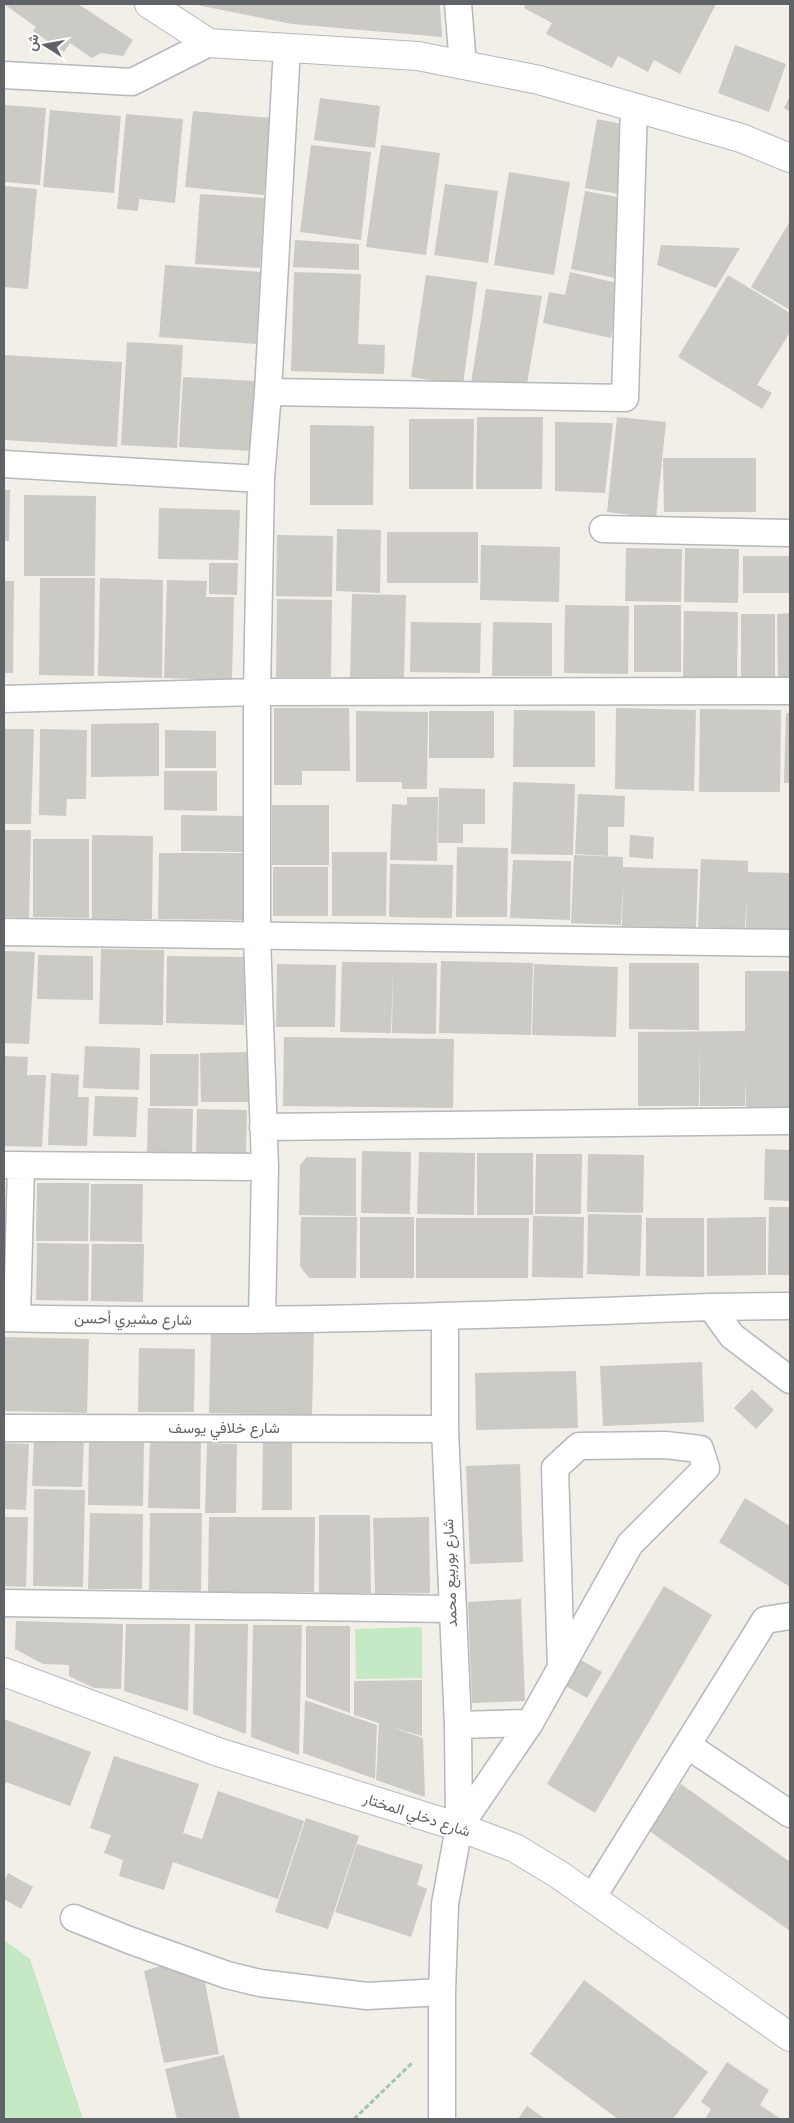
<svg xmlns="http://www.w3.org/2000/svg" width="794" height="2123" font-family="Montserrat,Vazirmatn,sans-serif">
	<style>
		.green { fill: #c5e8c5 }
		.building { fill: #cccac5 }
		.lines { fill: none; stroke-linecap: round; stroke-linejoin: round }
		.minor-casing { stroke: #b5b8bc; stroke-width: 29 }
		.tertiary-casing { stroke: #b5b8bc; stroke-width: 30 }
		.secondary-casing { stroke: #b6babf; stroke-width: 30 }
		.path { stroke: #9cc7a9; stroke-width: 3; stroke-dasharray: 5 2.5; stroke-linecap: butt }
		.minor { stroke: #fff; stroke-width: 26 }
		.tertiary { stroke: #fff; stroke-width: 28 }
		.secondary { stroke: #fff; stroke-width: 28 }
		.labels { text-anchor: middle; stroke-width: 4; stroke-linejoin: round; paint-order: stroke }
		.street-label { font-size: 15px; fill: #5f6368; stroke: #fff }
	</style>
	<rect width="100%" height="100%" fill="#f1efe8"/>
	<path class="green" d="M422 1627V1678L356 1679 355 1629Z
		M4 1940 30 1959 83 2119H4Z"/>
	<path class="building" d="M4 4H78L133 40 123 56 101 53 92 58 70 43 64 52 33 31 36 27Z
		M192 4H440L442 37 292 24Z
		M526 4H716L680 74 654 60 648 72 618 56 612 68 546 34 552 23 524 8Z
		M735 45 786 64 769 112 718 93Z
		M790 96V112L784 108Z
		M320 98 380 106 375 148 314 140Z
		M4 105 46 108 40 185 4 182Z
		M50 110 121 116 114 193 43 187Z
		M193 111 271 118 264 195 185 187Z
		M126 114 183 119 175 203 139 199 138 211 117 209Z
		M597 119 627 125 624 195 585 188Z
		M311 145 371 152 361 240 300 232Z
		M381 145 440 153 426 255 366 247Z
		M509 172 570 182 554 275 494 265Z
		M445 184 498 191 488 263 434 255Z
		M4 186 37 189 28 289 4 287Z
		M585 191 623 198 620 279 571 269Z
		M200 194 265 198 260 268 195 264Z
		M790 221V310L751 287Z
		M295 240 359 244V270L293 267Z
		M661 245 740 248 716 288 657 265Z
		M165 265 262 272 256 344 159 337Z
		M294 272 361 274 358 344 385 345 384 374 291 371Z
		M570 272 621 284 611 338 543 323 549 292 565 295Z
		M426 275 477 282 463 385 411 377Z
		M728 275 790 313V335L789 334 757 385 772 393 762 409 678 357Z
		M486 289 542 296 527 384 471 383Z
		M127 342 183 345 177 448 121 445Z
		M4 355 122 362 117 447 4 440Z
		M183 377 255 381 251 451 179 447Z
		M477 417H543L542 489H476Z
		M617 417 666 422 656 518 607 512Z
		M409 419H474L473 489H409Z
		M555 422 613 423 605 493 555 491Z
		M310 425 374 426 373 505H310Z
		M663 458H756V512H664Z
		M4 490H10L9 541H4Z
		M24 495 96 496 95 576H24Z
		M159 508 240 510 238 560 158 559Z
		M337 529 381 530 380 593 336 591Z
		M387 532H478V583H387Z
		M277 535 333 536 332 597 276 596Z
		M481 545 560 547 559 602 480 600Z
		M626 548 682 549 681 602 625 601Z
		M685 548 739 549 738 603 684 602Z
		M743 556H790V593H743Z
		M209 563H238L237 595 209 594Z
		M40 578H95L94 676 39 675Z
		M100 578 163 580 162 678 98 676Z
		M167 580 207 581 206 597H234L232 680 164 678Z
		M4 581H14L13 673H4Z
		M352 594 406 595 404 680 350 679Z
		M277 599 332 600 331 677H276Z
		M565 605 629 606 628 674 564 673Z
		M634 605H681V672H634Z
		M684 611 738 612 737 679H683Z
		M790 613V680H778L777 614Z
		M741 614H775V680H741Z
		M411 622 481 623 480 673 410 672Z
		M493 622 552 623V676H492Z
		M274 708H349L350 771H302V785H274Z
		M616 708 696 710 694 791 615 789Z
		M700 709 781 710 780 792H699Z
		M514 710 595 711V767H513Z
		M356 711 428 712 427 789H402V782H356Z
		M429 711H494V758H429Z
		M786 713H790V783H784Z
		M159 723V776L91 777V724Z
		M4 729H34L31 824H5Z
		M40 729 87 730 86 799H67L66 816 39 815Z
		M165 730 216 731V768H165Z
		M164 771H217V811L164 810Z
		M513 782 575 784 573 855 511 854Z
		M439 788 485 789V824H463V843H438Z
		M578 794 625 796 624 827H608V856L575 854Z
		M407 797H438L437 861 390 860 392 804 407 805Z
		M272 805H329V865H272Z
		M181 815 245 816 244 852 181 851Z
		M4 830H31L29 918 4 917Z
		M92 835 153 836 152 919H92Z
		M630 835 654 837 653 859 629 857Z
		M33 839H89V918L33 917Z
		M457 847 508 848 507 917H456Z
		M332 852H387L386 916H332Z
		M159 853H246L245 920 158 919Z
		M574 855 623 857V867L698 869 696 928 622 926 623 881 621 925 571 923Z
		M701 859 748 861V872L790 873V930L746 929 747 896 745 929 698 927Z
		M513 860 571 861 570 920 510 918Z
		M390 864 453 865 452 918 389 917Z
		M273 867H328V916H273Z
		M101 949 164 950 163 1025 99 1024Z
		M4 951 35 952 29 1044 4 1043Z
		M38 955 93 956V1000L37 999Z
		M167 956 246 957 244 1025 166 1023Z
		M441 961 533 963 531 1035 439 1033Z
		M342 962 437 963 436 1034 392 1033 393 969 391 1033 340 1032Z
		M629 963H699V1030L629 1029Z
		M277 964 336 965 335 1027H276Z
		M534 964 618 967 616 1037 532 1035Z
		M745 971H790V1107H746V1079L745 1106H700V1041L699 1106H638V1032L745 1031Z
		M284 1037 454 1039 453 1108 283 1106Z
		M85 1046 140 1048 139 1090 83 1088Z
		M250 1052V1102H201L200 1053Z
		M150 1054H199L198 1106H150Z
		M4 1056 28 1057 27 1075H46L42 1147 4 1146Z
		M51 1073 79 1075 78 1097H89L87 1146 48 1145Z
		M95 1096 138 1097 136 1137 93 1136Z
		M148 1108 193 1109 192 1154 147 1153Z
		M197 1109 247 1110 246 1157 196 1156Z
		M765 1149 790 1150V1201L764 1200Z
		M362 1151 411 1152 410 1214 361 1213Z
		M419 1152 475 1153 474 1215 417 1214Z
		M477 1153H533V1215H477Z
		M536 1154H582L581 1214H535Z
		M588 1154 644 1155 643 1213 587 1212Z
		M307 1157 356 1158V1216L299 1215 300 1165Z
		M37 1183H89L88 1241H36Z
		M91 1184H143L142 1242 90 1241Z
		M769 1207H790V1275H768Z
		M588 1214 642 1215 640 1276 587 1274Z
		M533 1216 584 1217 583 1278 532 1277Z
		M301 1217H357L356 1278H309L300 1266Z
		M360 1217H414V1278H360Z
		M766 1217V1275L707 1276V1218Z
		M416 1218H529L528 1278H416Z
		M646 1218H704V1277L646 1276Z
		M37 1243 89 1244 88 1301 36 1300Z
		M92 1244H144L143 1302 91 1301Z
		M211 1328 314 1330 312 1415 209 1413Z
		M4 1337 89 1339 87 1413 4 1411Z
		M139 1348 195 1349 194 1412H138Z
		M702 1362 704 1422 603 1426 600 1366Z
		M576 1371 578 1428 476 1430 475 1373Z
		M752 1389 774 1410 756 1429 734 1408Z
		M34 1438 84 1439 82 1487 32 1486Z
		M89 1438 144 1439 143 1506 88 1505Z
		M150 1440 201 1441 200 1509 148 1508Z
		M263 1440 292 1441V1510H262Z
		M4 1443 29 1444 26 1510 4 1509Z
		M207 1443 237 1444 236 1513H205Z
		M520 1464 523 1562 470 1564 466 1466Z
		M34 1489 85 1490 83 1587 33 1586Z
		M745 1498 790 1526V1587L719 1542Z
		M90 1513 143 1514 142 1589H88Z
		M150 1513H202L201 1591 149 1590Z
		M319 1515H370L371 1593 319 1594Z
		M4 1517H28L26 1587 4 1586Z
		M209 1517H315L314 1592H208Z
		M429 1517 430 1593 375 1594 373 1518Z
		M664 1586 712 1615 595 1813 547 1784Z
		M521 1599 525 1701 472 1703 468 1602Z
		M16 1621 123 1624 121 1689 94 1688 69 1676V1665L43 1664 15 1649Z
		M126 1624H190L188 1711 124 1691Z
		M195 1624H248L246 1734 193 1714Z
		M253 1625H302L299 1755 251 1737Z
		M306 1626H350V1713L306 1697Z
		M579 1659 602 1672 587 1698 564 1685Z
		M422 1680V1736L391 1727 423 1738 425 1797 376 1780 379 1723 354 1715V1681Z
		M305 1700 377 1725 375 1779 303 1753Z
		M4 1719 91 1752 70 1806 6 1782 4 1788Z
		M114 1756 199 1784 183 1833 202 1839 218 1791 304 1821 278 1899 173 1862 164 1890 119 1876 123 1860 104 1853 111 1835 90 1828Z
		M681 1784 790 1862V1931L648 1830Z
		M306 1818 359 1836 328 1929 275 1912Z
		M357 1844 423 1865 417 1885 427 1889 411 1937 335 1912Z
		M8 1873 33 1887 21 1909 4 1899V1882Z
		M164 1965 205 1982 219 2054 164 2063 144 1971Z
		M584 1980 708 2072 673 2119H618L530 2054Z
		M224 2055 240 2119H177L165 2069Z
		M727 2062 769 2090 760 2105 781 2119H705L711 2109 701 2102Z
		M527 2106 545 2119H518Z"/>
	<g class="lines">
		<defs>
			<path id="minor" d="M458 4 463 65
				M4 75 132 82 209 43
				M268 392 625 398 634 107
				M4 464 261 479
				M603 529 790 533
				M4 699 257 692 790 691
				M4 932 790 943
				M263 1127 790 1121
				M4 1165 265 1167
				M790 1306 711 1307 732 1336 790 1380
				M445 1317V1429L458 1725 459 1827
				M4 1318C240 1324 475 1316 711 1307
				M17 1318 21 1165
				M262 1320 265 1167 257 936V692L261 479 268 392 287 48
				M4 1428 445 1429
				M4 1603 451 1609
				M458 1725 530 1723
				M687 1745 790 1814
				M592 1898 765 1620 790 1616
				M74 1918 129 1940 227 1975 260 1983 367 1996 442 1992
				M442 2119V1992L445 1904 459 1827 530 1723 630 1544 706 1468 700 1449 665 1445 579 1446 555 1468 561 1668"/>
			<path id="tertiary" d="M149 4 209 43 418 56 539 80 741 138 790 158"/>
			<path id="secondary" d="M4 1672 218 1752 459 1827 515 1848 558 1874 790 2037"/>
		</defs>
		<use href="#minor" class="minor-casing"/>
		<use href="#tertiary" class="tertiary-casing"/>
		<use href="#secondary" class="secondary-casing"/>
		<path class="path" d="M354 2119 412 2063"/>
		<use href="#minor" class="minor"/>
		<use href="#tertiary" class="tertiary"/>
		<use href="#secondary" class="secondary"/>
	</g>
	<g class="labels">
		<g class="street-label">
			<text transform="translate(133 1319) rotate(1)" y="5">شارع مشيري أحسن</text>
			<text x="224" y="1433">شارع خلافي يوسف</text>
			<text transform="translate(450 1573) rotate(-92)" y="5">شارع بوربيع محمد</text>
			<text transform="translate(417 1815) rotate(18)" y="5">شارع دخلي المختار</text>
		</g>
	</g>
	<rect width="794" height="2123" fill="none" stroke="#5f6368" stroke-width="10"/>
	<g transform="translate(45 45) rotate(281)" stroke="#ffffff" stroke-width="4" paint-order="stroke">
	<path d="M0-4L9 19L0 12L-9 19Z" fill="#5f6368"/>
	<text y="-8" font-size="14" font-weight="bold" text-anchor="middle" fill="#5f6368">ش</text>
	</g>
</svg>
